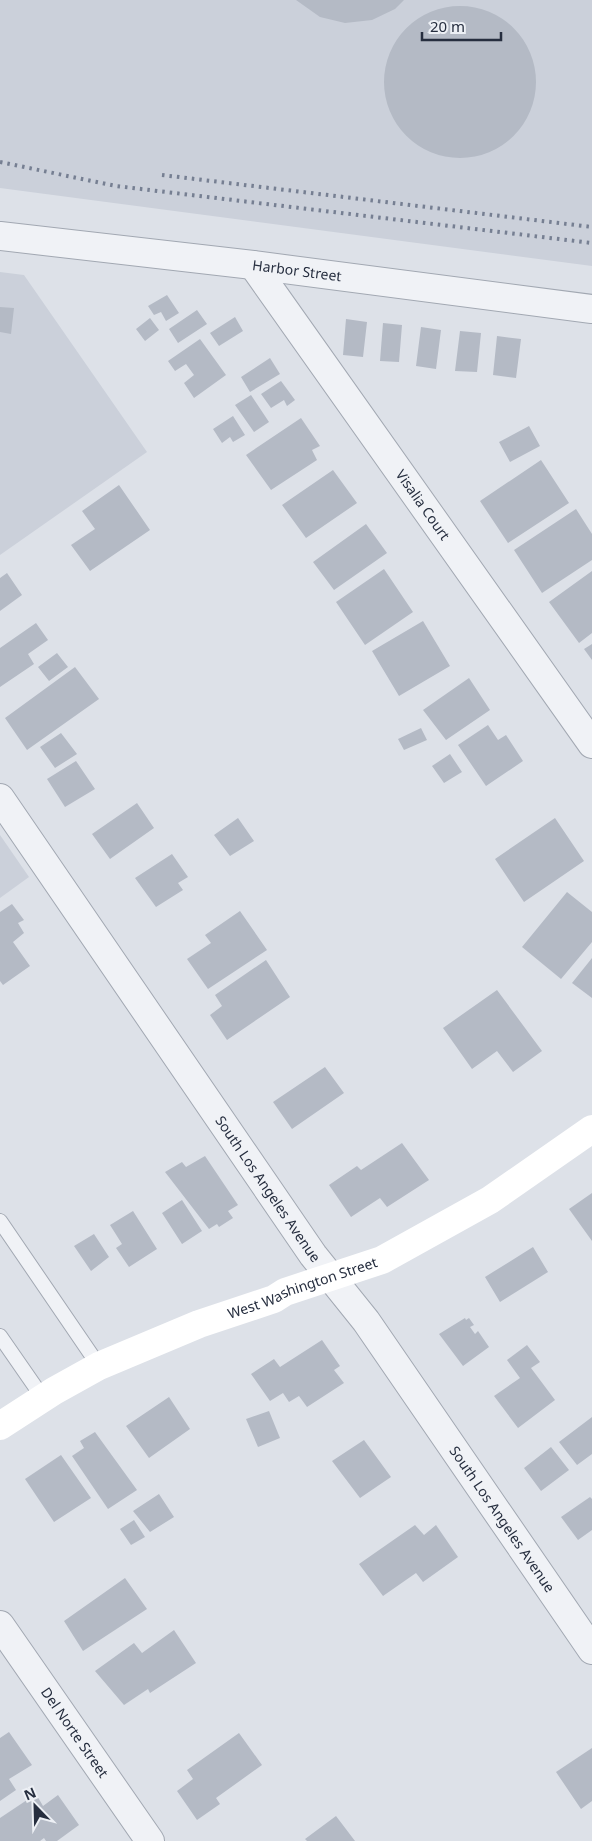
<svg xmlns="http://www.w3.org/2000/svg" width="592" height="1841" font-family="'Noto Sans',sans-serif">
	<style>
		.built { fill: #cbd0da }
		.building { fill: #b4bac5 }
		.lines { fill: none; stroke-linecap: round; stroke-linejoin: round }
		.lane-casing { stroke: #a2a8b2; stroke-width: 16 }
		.street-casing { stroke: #a2a8b2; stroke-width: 30 }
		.lane { stroke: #f0f2f6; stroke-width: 14 }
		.street { stroke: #f0f2f6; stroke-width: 28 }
		.secondary { stroke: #fff; stroke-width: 28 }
		.rail { stroke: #767f92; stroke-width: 4; stroke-dasharray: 2.5 5; stroke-linecap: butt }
		.labels { text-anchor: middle; stroke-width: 4; stroke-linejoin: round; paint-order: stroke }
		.street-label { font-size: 14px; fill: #262e3f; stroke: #edf0f5 }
	</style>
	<rect width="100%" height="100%" fill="#dde1e8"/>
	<path class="built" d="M0 0H592V266L0 188Z
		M0 272 24 275 147 452 0 555Z
		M0 835 29 877 0 898Z"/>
	<path class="building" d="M296 0H404L395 9 372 20 345 23 320 17Z
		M384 82a76 76 0 1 1 152 0a76 76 0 1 1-152 0Z
		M167 295 179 313 166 321 161 312 154 315 148 306Z
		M0 307 14 308 11 334 0 332Z
		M197 310 207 324 178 343 169 329Z
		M235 317 243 331 219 346 210 333Z
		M150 318 159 330 145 341 136 329Z
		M346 319 367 322 363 357 343 355Z
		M383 323 402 325 399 362 380 361Z
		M421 327 441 330 436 369 416 366Z
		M460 331 481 333 477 372 455 371Z
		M497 336 521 339 516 378 493 375Z
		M200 339 226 375 194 398 184 383 194 375 186 364 175 371 168 361Z
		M270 358 280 374 250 392 241 377Z
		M281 381 295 400 287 406 284 400 271 408 261 394Z
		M251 395 269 422 254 432 235 405Z
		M233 416 245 435 233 442 230 437 222 443 213 429Z
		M301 418 320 446 312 450 317 460 271 490 246 455Z
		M529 426 540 446 510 462 499 442Z
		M541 460 569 503 508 543 480 501Z
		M333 470 357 503 306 538 282 505Z
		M119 485 150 530 90 571 71 545 95 529 82 511Z
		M576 509 592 534V560L542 593 514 550Z
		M366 524 387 553 334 590 313 562Z
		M384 569 413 612 365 645 336 602Z
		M592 571V633L579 643 549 602Z
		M7 573 22 595 0 611V578Z
		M423 621 450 666 399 696 372 651Z
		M36 623 48 640 28 654 34 664 0 687V648Z
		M592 644V660L584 649Z
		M57 653 68 667 49 681 38 667Z
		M75 667 99 699 27 750 5 718Z
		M469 678 490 710 446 740 423 710Z
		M488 725 498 740 506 735 523 761 486 786 458 745Z
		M421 728 427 740 404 750 398 739Z
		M61 733 77 754 55 768 40 747Z
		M450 754 462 772 444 783 432 766Z
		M76 761 95 789 65 807 47 779Z
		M137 803 154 828 110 859 92 834Z
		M238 818 254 841 230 856 214 835Z
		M555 818 584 861 524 902 495 859Z
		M172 854 188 877 178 883 183 890 156 907 135 878Z
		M567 892 592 912V942L561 979 522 947Z
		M12 904 24 920 18 923 24 933 13 942 30 966 3 985 0 981V912Z
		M240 911 267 950 208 989 187 959 211 943 205 935Z
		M592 958V998L572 983Z
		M266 960 290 997 227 1040 210 1015 222 1006 215 995Z
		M497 990 542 1051 513 1072 497 1051 472 1069 443 1028Z
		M325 1067 344 1093 292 1129 273 1102Z
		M402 1143 429 1180 387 1207 380 1198 351 1217 329 1185 357 1166 361 1170Z
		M205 1156 238 1205 228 1211 233 1218 219 1227 217 1224 209 1229 165 1172 182 1162 186 1167Z
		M592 1193V1241L569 1209Z
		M182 1200 202 1231 182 1244 162 1213Z
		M133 1211 157 1249 129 1267 116 1248 122 1244 110 1225Z
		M94 1234 109 1257 91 1271 74 1246Z
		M533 1247 548 1272 500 1302 485 1277Z
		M465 1318 466 1320 469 1318 474 1325 470 1327 475 1334 478 1331 489 1347 463 1366 439 1334Z
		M322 1340 340 1366 334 1370 344 1383 307 1407 299 1396 289 1402 283 1393 270 1401 251 1374 274 1359 280 1367Z
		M527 1345 540 1362 531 1368 555 1400 518 1428 494 1396 520 1378 507 1360Z
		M169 1397 190 1429 149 1458 126 1426Z
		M269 1411 280 1438 258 1447 246 1419Z
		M592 1417V1454L577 1465 559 1442Z
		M95 1432 137 1490 108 1509 72 1456 84 1448 80 1441Z
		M364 1440 391 1477 360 1498 332 1461Z
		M551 1447 569 1470 541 1491 524 1468Z
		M61 1455 91 1498 54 1522 25 1479Z
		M159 1494 174 1517 150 1532 133 1511Z
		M590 1497 592 1499V1530L578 1540 561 1517Z
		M134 1520 145 1537 131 1545 120 1529Z
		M415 1525 424 1535 436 1525 458 1557 423 1582 416 1573 383 1596 359 1564Z
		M125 1578 147 1609 83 1651 64 1621Z
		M174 1630 196 1663 150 1693 148 1689 124 1705 95 1671 134 1643 142 1653Z
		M9 1732 32 1765 9 1779 16 1790 0 1801V1738Z
		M239 1733 262 1765 216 1798 220 1804 197 1820 177 1791 193 1779 187 1770Z
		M592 1748V1801L581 1809 556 1772Z
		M36 1794 43 1806 58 1795 79 1825 57 1841H46L44 1838 40 1841H0V1818Z
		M336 1816 355 1841H307L305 1839Z"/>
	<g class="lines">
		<defs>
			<path id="lane" d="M0 1221 99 1366
				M0 1336 43 1398"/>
			<g id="street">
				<path id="s1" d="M0 236 253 265 592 309"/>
				<path id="s2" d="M253 265 592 744"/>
				<path id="s3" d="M0 798 313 1255 366 1321 592 1650"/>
				<path id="s4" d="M0 1625 150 1841"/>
			</g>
		</defs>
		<use href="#lane" class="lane-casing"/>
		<use href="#street" class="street-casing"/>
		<use href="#lane" class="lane"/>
		<use href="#street" class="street"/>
		<path class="secondary" id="s5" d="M0 1426 54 1391 99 1366 199 1324 274 1299 285 1292 382 1260 490 1200 592 1129"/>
		<path class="rail" d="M0 162 116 186 592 243
			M162 175 592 227"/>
	</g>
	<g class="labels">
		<g class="street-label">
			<text dy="5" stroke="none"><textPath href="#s1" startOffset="299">Harbor Street</textPath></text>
			<text dy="5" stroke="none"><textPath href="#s2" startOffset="294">Visalia Court</textPath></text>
			<text dy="5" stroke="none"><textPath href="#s3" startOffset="474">South Los Angeles Avenue</textPath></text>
			<text dy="5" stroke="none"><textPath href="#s5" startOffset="334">West Washington Street</textPath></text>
			<text dy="5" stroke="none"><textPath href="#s3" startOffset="879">South Los Angeles Avenue</textPath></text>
			<text dy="5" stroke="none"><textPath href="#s4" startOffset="131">Del Norte Street</textPath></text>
		</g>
	</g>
	<g transform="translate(35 1806) rotate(337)" stroke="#edf0f5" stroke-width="4" paint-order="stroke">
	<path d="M0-4L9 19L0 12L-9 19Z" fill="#262e3f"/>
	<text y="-8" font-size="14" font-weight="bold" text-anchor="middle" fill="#262e3f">N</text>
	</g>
	<path d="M422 32v8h79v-8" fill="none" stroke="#262e3f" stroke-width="2.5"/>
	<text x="430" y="32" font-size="15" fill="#262e3f" stroke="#edf0f5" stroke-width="4" paint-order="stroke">20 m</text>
</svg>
